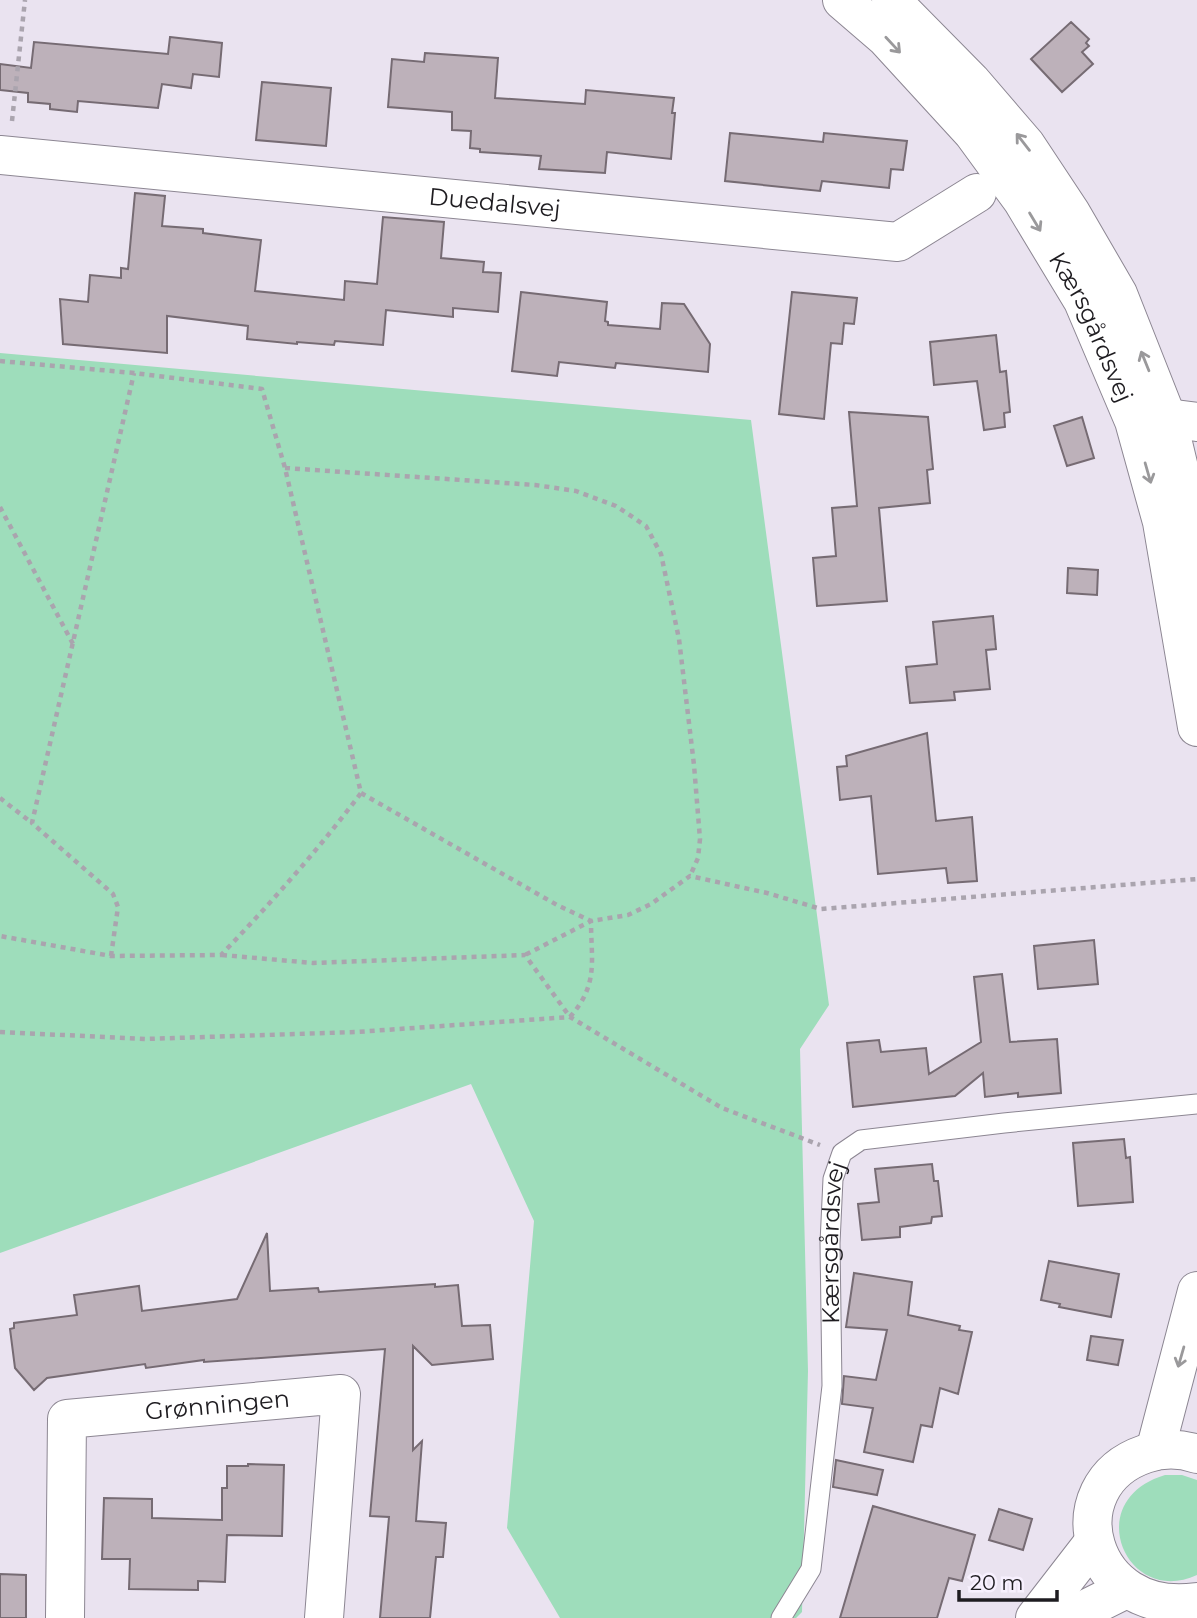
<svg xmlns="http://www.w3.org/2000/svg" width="1197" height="1618" font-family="Montserrat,sans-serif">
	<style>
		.green { fill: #9eddbb }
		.building { fill: #bdb1ba; stroke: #766b73; stroke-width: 2 }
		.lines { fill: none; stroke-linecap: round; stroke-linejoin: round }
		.service-casing { stroke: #8c8692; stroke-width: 21 }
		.minor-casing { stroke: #8c8692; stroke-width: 40 }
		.tertiary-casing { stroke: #8c8692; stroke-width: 40 }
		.path { stroke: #aaa4ae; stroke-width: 4.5; stroke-dasharray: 5 5; stroke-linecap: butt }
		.service { stroke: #fff; stroke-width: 19 }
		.minor { stroke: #fff; stroke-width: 38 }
		.tertiary { stroke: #fff; stroke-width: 38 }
		.oneway { stroke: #9a999b }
		.labels { text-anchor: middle; stroke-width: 5; stroke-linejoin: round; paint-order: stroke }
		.street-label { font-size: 24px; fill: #1e1c20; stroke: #f7f0fe }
	</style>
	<rect width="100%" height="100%" fill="#eae3f0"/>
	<path class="green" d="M0 353 751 420 829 1005 800 1049 808 1371 802 1612 796 1618H560L507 1528 534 1221 471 1084 0 1253Z
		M1165 1475H1182L1197 1480V1575C1126 1608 1080 1500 1165 1475Z"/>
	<path class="building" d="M1071 22 1089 39 1086 43 1089 46 1082 52 1093 64 1062 92 1031 59Z
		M170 37 222 43 219 77 193 74 191 88 162 84 158 108 78 101 77 112 50 109V104L28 102V93L0 90V64L31 68 34 42 168 54Z
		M425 53 498 58 495 98 585 104 586 90 674 98 672 113H675L671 159 607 152 605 173 539 169 541 156 480 152V149L470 148 471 131 452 130V112L388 107 392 59 424 62Z
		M262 82 331 88 326 146 256 140Z
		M730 133 823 142 824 133 907 141 903 170 891 169 889 188 822 181 820 191 725 181Z
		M135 193 165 196 162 226 203 229V233L261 240 255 291 344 300 345 281 377 284 383 217 444 222 441 258 484 262 483 272 501 273 498 312 453 308V317L386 310 383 345 335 341 334 345 297 342V344L247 339 248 326 167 316V353L63 344 60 299 88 302 90 275 121 278V268L128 269Z
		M521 292 607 302 605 321 608 322V325L660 329 662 303 684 304 710 344 708 372 616 363 615 368 559 362 557 376 512 371Z
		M792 292 857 298 854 324 844 323 842 344 831 343 824 419 779 414Z
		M996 335 1000 372 1006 371 1010 412 1004 413 1005 427 984 430 977 381 934 385 930 342Z
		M849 412 928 417 933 469 927 470 930 503 879 508 887 601 817 606 813 558 836 556 832 508 857 506Z
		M1082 417 1094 458 1067 466 1054 426Z
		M1068 568 1098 570 1097 595 1067 593Z
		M993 616 996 649 986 650 990 689 954 692 955 700 910 703 906 667 937 664 933 622Z
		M927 733 936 821 972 817 977 881 948 883 946 868 878 874 871 796 840 800 837 767 847 766 846 756Z
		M1094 940 1098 984 1038 989 1034 946Z
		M1002 974 1010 1042 1057 1039 1061 1093 1018 1097V1093L985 1097 983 1073 955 1096 853 1107 847 1043 879 1040 881 1052 926 1048 929 1074 981 1042 974 977Z
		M1124 1139 1126 1158 1130 1157 1133 1202 1078 1206 1073 1143Z
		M932 1164 934 1181H938L942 1216 932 1217 931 1223 900 1227V1237L862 1240 858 1204 879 1202 875 1169Z
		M267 1233 270 1291 318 1288 319 1292 435 1284V1287L458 1285 462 1326 490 1325 493 1359 432 1365 413 1346V1450L422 1441 416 1521 446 1523 443 1557H436L430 1618H380L389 1517 370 1516 385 1349 204 1362V1360L146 1368 145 1364 47 1378 34 1390 15 1368 10 1329 14 1328V1323L77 1315 74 1295 139 1286 142 1311 237 1299Z
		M1049 1261 1119 1274 1111 1317 1059 1307 1060 1304 1041 1300Z
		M854 1273 912 1282 908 1315 960 1326 959 1330 972 1332 958 1394 940 1388 932 1427 921 1425 913 1462 864 1452 873 1408 842 1404 844 1376 876 1380 887 1330 846 1327Z
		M1091 1336 1123 1340 1118 1365 1087 1360Z
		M836 1460 883 1470 877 1495 833 1487Z
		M248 1464 284 1465 282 1536 227 1535 225 1582 198 1581V1590L129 1589 130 1559H102L104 1498 152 1499V1518L222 1520V1488H227V1466H248Z
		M873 1506 975 1535 962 1581 949 1578 937 1618H840Z
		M999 1509 1032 1519 1023 1550 989 1540Z
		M0 1574 26 1575V1618H0Z"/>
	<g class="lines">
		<defs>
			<g id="service">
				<path id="s1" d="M781 1618 811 1569 832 1386 830 1243 833 1179 842 1153 861 1140 1004 1123 1197 1104"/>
			</g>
			<g id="minor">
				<path id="s2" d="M0 155 898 242 977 193"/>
				<path d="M1137 421 1167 418 1197 422"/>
				<path id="s3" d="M65 1618 67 1419 341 1394 324 1618"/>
			</g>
			<g id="tertiary">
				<path id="s4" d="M842 0 885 37 973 133 1022 200 1083 301 1134 421 1162 522 1197 727"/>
				<path d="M891 0 971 81 1026 145 1071 213 1118 294 1167 418 1194 531 1196 602"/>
				<path d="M1155 1451 1197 1291"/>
				<path d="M1197 1454C1180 1448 1162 1448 1145 1454 1054 1485 1088 1618 1197 1602"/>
				<path d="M1035 1618 1093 1543"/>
				<path d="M1068 1618 1124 1590"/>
			</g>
		</defs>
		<use href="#service" class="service-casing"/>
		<use href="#minor" class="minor-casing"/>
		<use href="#tertiary" class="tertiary-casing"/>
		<path class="path" d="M12 121 25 0
			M0 361 134 373 262 389 285 468 361 793C318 850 271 903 221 955L111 956 0 936
			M285 468 535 485 576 491 616 506 646 526 661 554 679 639 694 765 700 839 698 858 690 876
			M0 507 73 644
			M361 793 557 905 591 921 628 915 651 904 690 876 767 893 821 909 1197 879
			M0 798 32 823
			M222 955 313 963 525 955 570 1017C599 984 591 961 591 921L525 955
			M111 956 118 907 113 894 32 823 134 373
			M0 1032 146 1039 356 1032 570 1017 722 1108 820 1145"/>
		<use href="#service" class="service"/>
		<use href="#minor" class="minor"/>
		<use href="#tertiary" class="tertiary"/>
	</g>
	<defs><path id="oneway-shaft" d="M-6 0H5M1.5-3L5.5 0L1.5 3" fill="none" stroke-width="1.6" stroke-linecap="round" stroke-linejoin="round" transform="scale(1.75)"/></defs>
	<g class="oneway">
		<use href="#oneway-shaft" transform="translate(893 45) rotate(47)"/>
		<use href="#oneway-shaft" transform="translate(1023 142) rotate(-128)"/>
		<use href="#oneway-shaft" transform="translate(1035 222) rotate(59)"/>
		<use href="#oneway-shaft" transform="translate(1145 361) rotate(-112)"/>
		<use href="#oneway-shaft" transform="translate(1148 473) rotate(74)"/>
		<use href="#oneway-shaft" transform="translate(1181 1357) rotate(106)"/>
	</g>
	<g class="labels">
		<g class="street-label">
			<text dy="8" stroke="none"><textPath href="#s2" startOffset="497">Duedalsvej</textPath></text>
			<text dy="8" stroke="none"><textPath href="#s4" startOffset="415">Kærsgårdsvej</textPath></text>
			<text dy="8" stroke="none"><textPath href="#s1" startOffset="385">Kærsgårdsvej</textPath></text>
			<text dy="8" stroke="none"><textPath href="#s3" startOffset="350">Grønningen</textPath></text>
		</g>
	</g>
	<path d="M959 1590v10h98v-10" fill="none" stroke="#1e1c20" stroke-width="3.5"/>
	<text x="970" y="1590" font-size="21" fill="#1e1c20" stroke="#f7f0fe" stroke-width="5" paint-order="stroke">20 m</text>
</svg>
